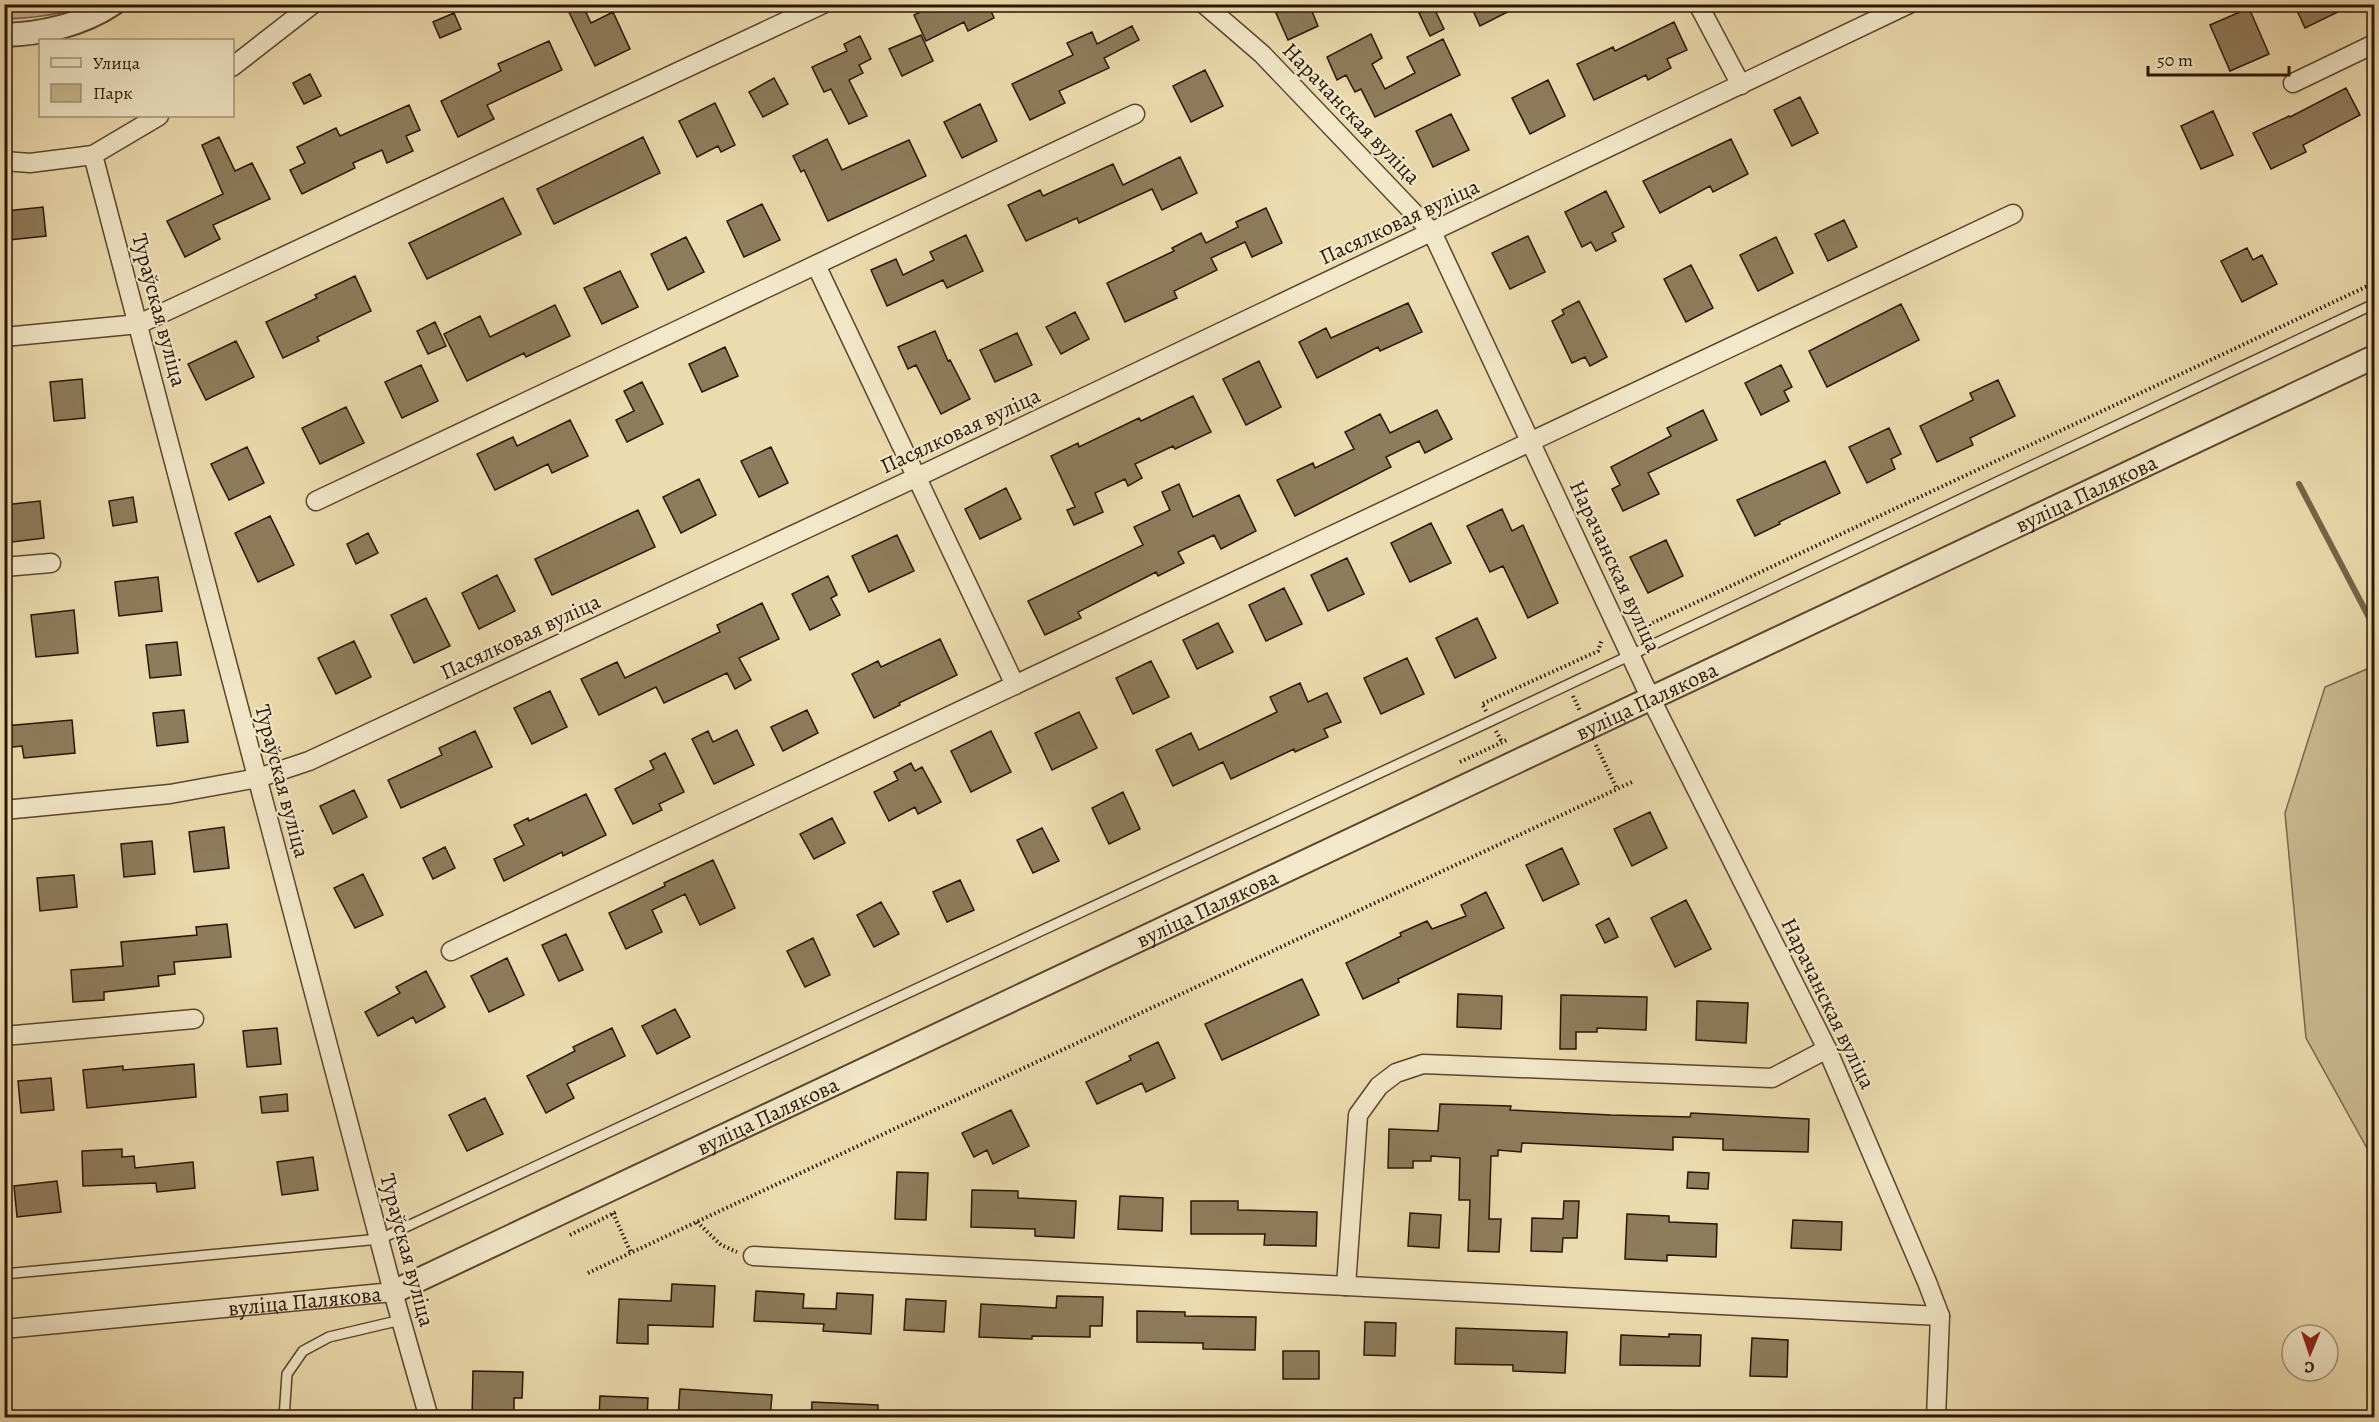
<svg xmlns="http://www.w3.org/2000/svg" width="2379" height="1422" font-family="Alegreya,serif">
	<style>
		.green { fill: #cbb991; stroke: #7a674a; stroke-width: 1.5 }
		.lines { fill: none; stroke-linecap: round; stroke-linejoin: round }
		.stream { stroke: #776447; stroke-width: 6 }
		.building { fill: #8f7c5c; stroke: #2a1503; stroke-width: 1.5 }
		.service-casing { stroke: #5a462e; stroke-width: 12 }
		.minor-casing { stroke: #5a462e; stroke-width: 21 }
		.tertiary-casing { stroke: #5a462e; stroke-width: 26 }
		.path { stroke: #2a1503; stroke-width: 4; stroke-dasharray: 1.5 3; stroke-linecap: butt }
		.service { stroke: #f3e8ca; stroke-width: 9 }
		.minor { stroke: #f3e8ca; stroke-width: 18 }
		.tertiary { stroke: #f3e8ca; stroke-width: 22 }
		.labels { text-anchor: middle; stroke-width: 4.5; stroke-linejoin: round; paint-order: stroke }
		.street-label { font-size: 22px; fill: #2a1503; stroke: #f3e8ca }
	</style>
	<rect width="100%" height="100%" fill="#ecdbae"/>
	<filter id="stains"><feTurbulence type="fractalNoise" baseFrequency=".00333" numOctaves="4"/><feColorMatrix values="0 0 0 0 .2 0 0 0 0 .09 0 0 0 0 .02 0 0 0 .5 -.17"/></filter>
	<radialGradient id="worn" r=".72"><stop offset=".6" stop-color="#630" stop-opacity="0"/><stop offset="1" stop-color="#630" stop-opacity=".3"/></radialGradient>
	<path class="green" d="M4 5 5 4 89 5C61 15 34 18 5 19Z
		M2374 666V1161L2306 1038 2285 813 2325 687Z"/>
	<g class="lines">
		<path class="stream" d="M2299 484 2374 627"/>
	</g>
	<path class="building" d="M565 4H582L591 23 613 12 630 49 595 66Z
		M935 4H988L994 18 968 31 964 22 926 41 914 15Z
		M1272 4H1309L1318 26 1288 40Z
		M1470 4H1523L1480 26Z
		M2294 4H2354L2305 28Z
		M1433 6 1444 29 1430 36 1419 13Z
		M2249 8 2269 54 2230 71 2210 25Z
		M454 13 461 29 440 38 433 22Z
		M1674 22 1687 50 1667 59 1671 68 1648 80 1646 75 1594 100 1577 64 1613 47 1615 51Z
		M1132 26 1139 40 1104 58 1109 68 1059 91 1065 103 1030 120 1012 84 1073 55 1067 43 1092 32 1097 44Z
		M1371 34 1382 58 1372 64 1385 89 1415 73 1407 57 1443 39 1460 75 1375 117 1361 89 1355 92 1346 75 1337 80 1327 57Z
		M921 35 933 61 902 76 889 49Z
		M860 36 871 59 859 65 863 73 849 80 867 116 849 124 831 89 824 92 812 67 847 51 844 44Z
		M549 41 562 70 487 105 494 119 458 137 441 101 501 71 498 64Z
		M1205 70 1223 106 1191 122 1173 86Z
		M310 74 321 96 304 104 293 83Z
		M774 78 788 104 763 117 749 92Z
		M1548 80 1565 116 1530 134 1512 98Z
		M2346 88 2360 115 2303 145 2306 152 2271 169 2253 133 2289 116 2290 117Z
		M1800 97 1818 133 1792 146 1774 110Z
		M715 103 735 145 721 152 718 146 697 157 679 121Z
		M980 104 997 141 962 158 944 122Z
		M409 105 420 130 406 136 413 151 387 163 382 150 353 163 355 168 302 194 290 170 305 163 297 147 336 128 340 136Z
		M2213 111 2233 155 2201 169 2181 126Z
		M1451 114 1469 150 1433 167 1416 131Z
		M219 137 235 171 252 163 270 199 213 225 220 239 185 257 167 221 223 194 202 145Z
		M643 137 660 173 554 224 537 189Z
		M827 139 842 170 909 140 926 176 828 221 804 170 801 172 793 156Z
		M1731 139 1748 174 1713 192 1710 186 1660 213 1643 181Z
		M1180 157 1197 193 1162 210 1152 189 1079 223 1077 218 1026 241 1008 205 1040 190 1043 196 1113 164 1123 185Z
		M1606 191 1624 227 1612 233 1616 241 1596 251 1591 242 1582 247 1565 212Z
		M503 198 521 234 427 279 409 243Z
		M762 204 780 240 744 257 727 221Z
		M43 207 46 236 9 240 6 211Z
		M1266 208 1282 243 1252 257 1245 242 1211 258 1217 270 1174 291 1177 298 1125 322 1107 283 1174 251 1172 248 1201 233 1206 243 1238 227 1236 222Z
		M1844 220 1857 247 1828 261 1815 234Z
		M966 235 983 271 947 288 943 280 887 306 871 270 896 259 903 275 934 260 930 252Z
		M1528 236 1545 272 1510 289 1492 253Z
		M686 237 704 272 668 290 651 254Z
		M1776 237 1793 273 1758 291 1740 255Z
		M2247 248 2253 260 2262 255 2277 284 2242 302 2221 261Z
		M1691 265 1713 308 1686 322 1664 279Z
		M620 271 638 307 602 324 584 288Z
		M355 276 371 311 317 337 319 341 283 358 266 322 317 298 315 295Z
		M1579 301 1607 357 1590 366 1585 357 1572 363 1552 321 1564 314 1562 310Z
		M1408 303 1422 332 1380 351 1378 347 1317 378 1299 342 1326 328 1331 338Z
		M1901 304 1919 340 1827 387 1809 351Z
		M555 305 570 336 526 357 524 353 467 381 444 334 480 316 490 337Z
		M1075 312 1089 339 1061 354 1046 327Z
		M435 322 446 346 428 354 417 331Z
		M935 331 948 361 950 360 970 399 941 414 916 365 908 369 898 347Z
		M1017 333 1032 365 995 382 980 350Z
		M236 341 254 377 206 400 188 364Z
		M725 347 738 376 702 392 689 364Z
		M1259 361 1281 407 1246 425 1223 379Z
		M421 365 438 401 402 418 385 382Z
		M1781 365 1792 387 1784 391 1789 401 1761 415 1745 383Z
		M82 379 85 418 54 421 50 382Z
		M1998 380 2015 416 1970 438 1973 445 1937 462 1920 426 1973 400 1970 393Z
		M642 382 663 424 627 442 616 420 634 411 624 391Z
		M1193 396 1211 432 1175 449 1173 446 1135 464 1142 478 1128 486 1125 479 1095 493 1103 512 1074 525 1067 510 1075 507 1051 456 1078 443 1079 447 1139 418 1141 421Z
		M346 407 364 443 320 464 302 428Z
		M1437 410 1452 439 1425 453 1419 441 1386 457 1391 467 1295 516 1277 480 1313 463 1315 468 1354 449 1345 432 1380 414 1390 433Z
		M1703 410 1717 440 1648 473 1659 494 1623 511 1612 489 1620 485 1611 467 1671 436 1667 428Z
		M570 420 588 456 552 473 548 464 495 490 477 454 513 437 517 446Z
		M1889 428 1901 454 1891 459 1895 469 1867 483 1849 447Z
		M247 447 264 483 229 500 211 464Z
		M771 447 788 483 759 497 741 461Z
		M1825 461 1840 493 1779 522 1780 524 1755 536 1737 500Z
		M699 479 716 515 681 533 663 497Z
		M1179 484 1193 517 1239 495 1256 531 1221 549 1214 535 1178 552 1184 563 1158 576 1156 572 1078 612 1081 618 1045 635 1028 601 1143 545 1134 527 1170 510 1162 492Z
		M1006 488 1021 519 980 539 965 509Z
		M133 497 137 522 113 526 109 501Z
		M40 501 44 538 4 543V505Z
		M1502 509 1512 531 1523 525 1558 603 1528 618 1503 566 1490 572 1467 526Z
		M638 510 655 547 552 595 535 559Z
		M270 516 294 565 258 582 235 533Z
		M1431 523 1451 563 1410 582 1391 543Z
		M368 533 378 553 356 564 347 544Z
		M897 535 914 571 869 592 852 556Z
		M1666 540 1683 576 1648 593 1630 557Z
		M1347 558 1364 594 1328 611 1311 575Z
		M497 575 515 611 479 629 462 593Z
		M828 576 837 595 831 598 840 615 810 630 792 594Z
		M158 577 162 611 119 616 115 582Z
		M1284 588 1302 624 1266 641 1249 605Z
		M426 598 450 646 414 663 391 615Z
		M762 603 779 639 739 658 751 680 735 689 727 673 664 703 656 687 599 715 581 679 617 662 625 678 720 632 717 625Z
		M74 610 78 653 36 657 31 615Z
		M1477 618 1496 658 1455 678 1436 638Z
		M1218 623 1233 652 1197 669 1183 640Z
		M940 639 957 675 899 703 900 705 874 718 852 674 878 661 881 667Z
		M354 641 371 677 336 694 318 658Z
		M177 642 181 675 150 678 146 645Z
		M1407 658 1424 694 1381 714 1364 678Z
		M1151 661 1169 697 1133 714 1116 678Z
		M1300 683 1308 702 1327 693 1341 722 1324 729 1328 737 1295 752 1294 749 1231 779 1223 762 1173 786 1156 750 1191 733 1199 750 1277 712 1270 697Z
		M550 691 567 727 532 744 514 708Z
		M184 710 188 742 157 746 153 713Z
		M807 710 818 733 783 751 771 727Z
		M1079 712 1097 748 1052 770 1035 733Z
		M72 720 75 753 24 758 22 746 4 748V726Z
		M737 730 754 765 714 784 692 739 708 731 713 742Z
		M475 731 492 767 401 808 388 780 442 755 439 748Z
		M991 731 1011 772 971 792 951 751Z
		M665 753 684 792 659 804 662 810 633 824 615 789 654 769 650 761Z
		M911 763 915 771 922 767 941 802 918 814 915 807 889 821 874 792 898 780 894 772Z
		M354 790 367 817 333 834 320 806Z
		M1123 792 1140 829 1109 844 1092 808Z
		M586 794 606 835 563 856 562 852 504 881 494 859 524 845 514 825 528 818 529 821Z
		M1650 812 1667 848 1632 866 1614 829Z
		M832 818 845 843 814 859 800 834Z
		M224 827 229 868 194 872 189 832Z
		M1042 828 1059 861 1033 873 1017 840Z
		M152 841 155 874 124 877 121 844Z
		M445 847 455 868 433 879 423 858Z
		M1562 848 1579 884 1543 901 1526 865Z
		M713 860 735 908 700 925 685 894 652 910 662 932 626 949 609 913 665 886 664 883Z
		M363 874 383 915 355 928 334 888Z
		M74 875 77 907 40 911 37 878Z
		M960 880 974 910 947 922 933 892Z
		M1486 892 1504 928 1398 979 1399 982 1363 999 1346 963 1401 936 1400 933 1427 921 1432 929 1466 916 1461 905Z
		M1686 900 1711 949 1675 967 1651 918Z
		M881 902 899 934 874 947 857 915Z
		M1609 918 1618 937 1605 943 1596 925Z
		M227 924 231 957 174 962 175 974 158 976 159 986 104 992V1000L73 1002 71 970 123 966 121 942 197 935 196 927Z
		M566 934 583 970 559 981 542 945Z
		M813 938 830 975 805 987 787 951Z
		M507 958 524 995 489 1012 471 976Z
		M426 971 445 1007 416 1023 413 1017 378 1036 365 1012 400 993 396 987Z
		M1302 979 1319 1015 1222 1060 1205 1024Z
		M1458 994 1502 996 1501 1029 1457 1027Z
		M1561 995 1647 997 1646 1030 1597 1028V1032H1576V1049H1560Z
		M1697 1001 1748 1003 1746 1043 1696 1040Z
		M675 1009 690 1037 657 1054 642 1026Z
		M277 1028 281 1064 247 1067 243 1031Z
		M612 1028 625 1056 567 1084 574 1098 546 1113 527 1076 575 1051 573 1047Z
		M1158 1042 1175 1078 1146 1092 1142 1083 1097 1104 1086 1082 1131 1060 1129 1056Z
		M194 1064 196 1097 87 1108 83 1070 123 1066V1070Z
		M51 1078 54 1110 21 1113 18 1081Z
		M287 1094 288 1111 262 1113 260 1097Z
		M485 1098 503 1134 467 1151 449 1115Z
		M1440 1104 1511 1106 1510 1110 1611 1115 1690 1117 1691 1113 1809 1119 1808 1152 1723 1150V1139L1673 1137V1150L1522 1143 1521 1152 1498 1150V1156H1491L1489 1219H1501L1499 1252 1468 1251 1470 1200H1459L1460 1158 1431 1156V1161H1413V1168H1388L1389 1129 1438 1131Z
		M1011 1110 1029 1146 993 1164 987 1150 974 1157 962 1133Z
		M122 1149V1157L134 1156 135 1168 193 1162 195 1188 157 1192 156 1183 83 1186 82 1151Z
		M313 1157 318 1190 282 1195 277 1162Z
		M897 1172 928 1173 926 1220 895 1219Z
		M1688 1172 1709 1173 1708 1189 1687 1188Z
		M57 1181 61 1212 17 1217 14 1186Z
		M972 1190 1018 1191V1198L1076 1201 1074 1238 1035 1236V1229L971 1227Z
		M1120 1196 1163 1198 1162 1231 1118 1229Z
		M1191 1201H1238V1210L1317 1212 1316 1246 1264 1245 1265 1234H1191Z
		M1564 1201H1579L1577 1238H1563L1562 1252 1531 1251 1532 1218 1563 1219Z
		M1410 1213 1441 1215 1439 1248 1408 1246Z
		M1627 1214 1669 1216V1222L1717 1224 1716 1257 1667 1255V1261L1625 1259Z
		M1793 1220 1842 1222 1841 1250 1791 1248Z
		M672 1284 715 1286 713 1327 648 1325V1344L617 1343 619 1299 671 1301Z
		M756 1291 804 1294 803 1308 836 1309 837 1293 873 1295 871 1334 823 1331 824 1324 754 1321Z
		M1057 1296 1103 1297 1102 1326H1090V1337L1032 1336V1339L979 1337 981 1304 1056 1308Z
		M906 1299 946 1301 944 1332 904 1330Z
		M1137 1311 1185 1312V1316L1256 1317 1255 1350 1203 1349V1343L1137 1342Z
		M1365 1322 1396 1323 1395 1356 1364 1355Z
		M1456 1328 1567 1332 1565 1373 1513 1371V1365L1455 1364Z
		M1669 1334 1701 1335 1700 1366 1620 1365 1621 1335 1669 1337Z
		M1752 1338 1788 1340 1787 1377 1750 1376Z
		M1283 1351H1319V1379H1283Z
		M473 1371 523 1372 522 1398H514V1418H472Z
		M680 1389 772 1395 770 1418H678Z
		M600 1396 648 1398 647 1418H599Z
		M812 1402 878 1405V1418H811Z"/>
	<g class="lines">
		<defs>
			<path id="service" d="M4 1274 380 1239 1491 721 2374 304
				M284 1418 287 1374 303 1351 329 1337 401 1320"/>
			<g id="minor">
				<path d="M1204 4 1262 54 1432 232 1651 699 1827 1049 1927 1282 1940 1316 1936 1418"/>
				<path d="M1698 4 1741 85"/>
				<path d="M232 67 313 4"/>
				<path d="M2293 83 2374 44"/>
				<path d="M93 155 393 1292 429 1418"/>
				<path d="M4 161 30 163 93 155 159 116"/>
				<path d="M816 265 1015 685"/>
				<path d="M4 337 139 324 823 4"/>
				<path d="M316 501 1135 114"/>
				<path d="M4 567 51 563"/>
				<path d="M4 810 170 794 258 778 309 761 915 478 1909 4"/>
				<path d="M451 951 2013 214"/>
				<path d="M4 1036 194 1019"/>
				<path d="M753 1256 1940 1316"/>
				<path d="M1346 1286 1358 1115 1379 1086 1396 1073 1423 1064 1772 1078 1827 1049"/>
				<path id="s1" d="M4 1329 393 1292"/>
			</g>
			<g id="tertiary">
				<path d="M4 35C41 34 82 25 113 4"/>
				<path id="s2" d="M393 1292 2374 357"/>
			</g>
		</defs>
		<use href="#service" class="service-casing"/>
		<use href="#minor" class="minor-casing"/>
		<use href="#tertiary" class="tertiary-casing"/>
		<path class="path" d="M1632 620 1634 619 1648 625 2374 283
			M1573 696 1580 711
			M1486 711 1482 704 1598 651 1602 639
			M1496 731 1502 742
			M1596 745 1617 789
			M1460 762 1507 740
			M613 1213 631 1253
			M697 1222 721 1245 737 1252
			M570 1235 618 1211
			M588 1273 1634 781"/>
		<use href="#service" class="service"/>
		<use href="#minor" class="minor"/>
		<use href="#tertiary" class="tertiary"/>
	</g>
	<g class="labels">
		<g class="street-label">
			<text transform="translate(1352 113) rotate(46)" y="8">Нарачанская вуліца</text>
			<text transform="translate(1399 221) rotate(-25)" y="8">Пасялковая вуліца</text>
			<text transform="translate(160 310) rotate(75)" y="8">Тураўская вуліца</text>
			<text transform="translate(960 430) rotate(-25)" y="8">Пасялковая вуліца</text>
			<text dy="8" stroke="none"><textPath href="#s2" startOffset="1872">вуліца Палякова</textPath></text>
			<text transform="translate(1616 566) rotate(65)" y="8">Нарачанская вуліца</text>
			<text transform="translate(520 636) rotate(-25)" y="8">Пасялковая вуліца</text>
			<text dy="8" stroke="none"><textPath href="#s2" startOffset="1386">вуліца Палякова</textPath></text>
			<text transform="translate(283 781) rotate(75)" y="8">Тураўская вуліца</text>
			<text dy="8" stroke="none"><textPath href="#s2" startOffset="900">вуліца Палякова</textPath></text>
			<text transform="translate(1829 1003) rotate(64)" y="8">Нарачанская вуліца</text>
			<text dy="8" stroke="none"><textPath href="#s2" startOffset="414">вуліца Палякова</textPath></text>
			<text transform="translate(408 1250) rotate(75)" y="8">Тураўская вуліца</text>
			<text dy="8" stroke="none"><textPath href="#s1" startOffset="302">вуліца Палякова</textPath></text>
		</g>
	</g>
	<rect width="2379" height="1422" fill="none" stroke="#ecdbae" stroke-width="24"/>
	<rect x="6" y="6" width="2367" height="1410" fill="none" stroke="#2a1503" stroke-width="3"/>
	<rect x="12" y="12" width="2355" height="1398" fill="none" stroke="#2a1503" stroke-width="1.5"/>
	<rect x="39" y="39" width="195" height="78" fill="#f3e8ca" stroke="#a3947a" stroke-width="1.5"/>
	<rect x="51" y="58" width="30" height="9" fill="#f3e8ca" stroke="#a3947a" stroke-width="1.5"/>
	<text x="93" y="69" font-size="18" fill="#2a1503">Улица</text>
	<rect x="51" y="84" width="30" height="18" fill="#cbb991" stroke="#a3947a" stroke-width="1.5"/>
	<text x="93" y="99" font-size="18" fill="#2a1503">Парк</text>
	<g transform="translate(2310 1353) rotate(182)"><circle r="28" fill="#f3e8ca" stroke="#a3947a" stroke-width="1.5"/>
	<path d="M0-4.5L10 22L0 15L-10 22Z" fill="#8f2418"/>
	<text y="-9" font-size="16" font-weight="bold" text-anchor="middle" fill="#2a1503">С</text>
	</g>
	<path d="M2148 66v9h141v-9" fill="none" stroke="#2a1503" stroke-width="3"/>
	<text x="2157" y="66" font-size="18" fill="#2a1503" stroke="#f3e8ca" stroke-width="4.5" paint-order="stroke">50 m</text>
	<rect width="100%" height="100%" filter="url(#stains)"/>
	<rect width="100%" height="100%" fill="url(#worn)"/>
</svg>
